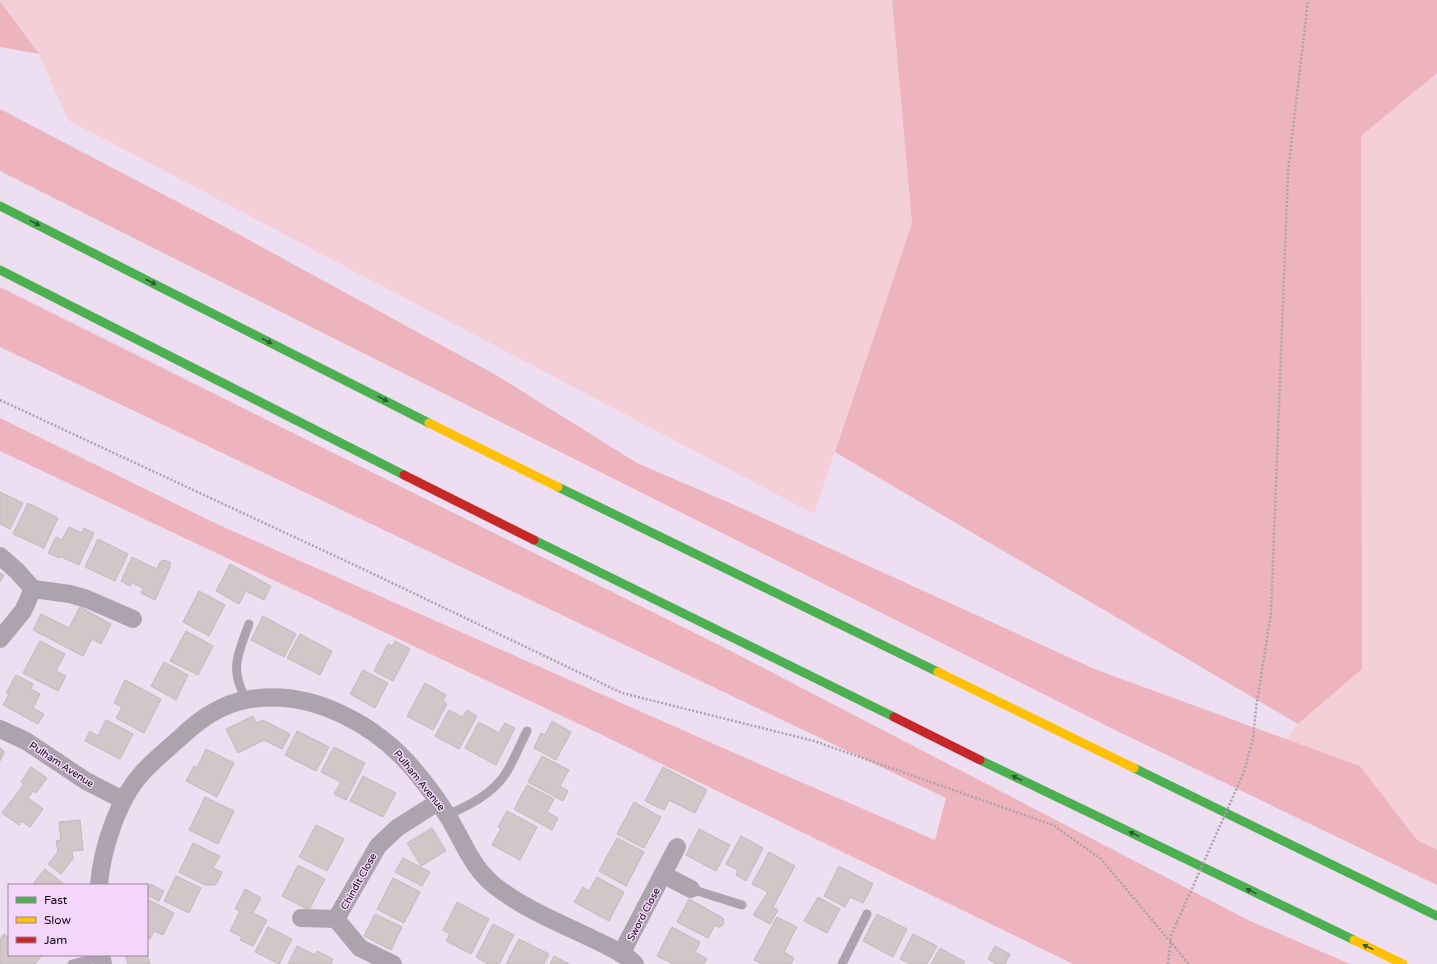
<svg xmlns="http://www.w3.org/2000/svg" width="1437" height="964" font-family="'Varela Round',sans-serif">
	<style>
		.green { fill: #f5cfd7 }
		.forest { fill: #edb4bd }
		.building { fill: #d2c6c8; stroke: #c3b8b9 }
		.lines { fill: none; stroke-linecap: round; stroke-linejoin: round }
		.path { stroke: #aba2ad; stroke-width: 2.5; stroke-dasharray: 2 2; stroke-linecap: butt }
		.lane { stroke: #ada3af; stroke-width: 9 }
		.street { stroke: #ada3af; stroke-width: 18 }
		.fast { stroke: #4caf50; stroke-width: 9 }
		.slow { stroke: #ffc107; stroke-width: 9 }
		.jam { stroke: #c62828; stroke-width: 9 }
		.path-bridge { stroke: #aba2ad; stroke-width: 2.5; stroke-dasharray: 2 2; stroke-linecap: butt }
		.oneway { fill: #2e5c32 }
		.labels { text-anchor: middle; stroke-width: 3; stroke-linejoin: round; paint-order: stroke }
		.street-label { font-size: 10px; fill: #110813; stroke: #f3d6f9 }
	</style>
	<rect width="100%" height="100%" fill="#eedef1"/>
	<path class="green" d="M0 0H892L912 223 814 514 68 120 39 54Z
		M1437 73V850L1417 840 1360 766 1281 745 1298 724 1362 669 1361 136Z"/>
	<path class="forest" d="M892 0H1437V73L1361 136 1362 669 1298 724 835 452 912 223Z
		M0 1 39 54 0 47Z
		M0 109 216 222 496 375 637 463 730 503 1097 670 1360 766 1417 840 1437 850V885L1117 731 0 171Z
		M0 287 725 648 1250 921 1350 964H1073L596 732 0 451V418L219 525 757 763 935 840 946 798 0 347Z"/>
	<path class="building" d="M0 492 23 503 10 529 0 524Z
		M28 503 58 518 44 548 13 534Z
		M69 527 82 533 84 528 94 533 79 565 59 556V558L48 553 56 537 62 540Z
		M98 539 128 554 115 581 85 567Z
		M132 557 157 569 160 562 164 560 170 562V567L155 600 141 593 143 588 132 583 130 586 121 581Z
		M230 564 271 586 264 600 246 591 239 604 216 591Z
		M0 573 4 575 0 582Z
		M199 591 225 605 209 636 183 622Z
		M80 607 111 624 101 644 92 639 83 656 33 630 41 614 69 628Z
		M263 616 296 634 284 657 251 640Z
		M186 631 213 646 198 675 170 661Z
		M300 634 332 651 320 675 287 658Z
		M40 641 65 654 56 671 66 676 58 691 23 673Z
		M395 641 410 649 393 681 374 671 388 644 392 646Z
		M164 662 188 675 176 700 151 686Z
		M363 670 388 683 375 708 350 694Z
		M16 675 33 684 31 689 40 694 33 708 44 714 38 724 3 705 9 694 6 693Z
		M125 680 161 699 144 733 116 718 122 707 114 703Z
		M425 683 446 695 443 701 447 704 433 730 407 716Z
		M449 710 462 717 467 710 477 716 459 749 435 736Z
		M253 716 257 723 263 720 290 734 282 749 264 740 238 753 226 729Z
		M106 720 133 734 120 759 85 741 90 731 98 736Z
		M552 721 571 732 556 760 534 748 541 733 545 735Z
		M479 722 499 733 505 723 515 728 496 765 465 748Z
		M297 731 329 747 316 771 285 755Z
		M334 747 365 763 346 800 334 794 341 782 321 772Z
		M0 748 3 750 4 753 0 761Z
		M206 749 234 763 217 797 186 781 194 766 197 768Z
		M542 756 569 770 560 786 568 791 563 801 528 782Z
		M31 767 47 778 36 793 33 791 28 798 43 809 30 827 21 821 19 825 2 813 24 784 21 782Z
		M663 767 707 790 695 813 669 800 664 810 645 801Z
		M363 776 396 793 383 817 350 801Z
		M527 785 554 799 547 812 558 818 552 830 514 809Z
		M205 797 234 811 218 844 189 830Z
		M634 802 661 817 644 848 617 834Z
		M507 811 537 827 520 860 492 845 501 828 498 827Z
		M80 820 83 850 72 851 73 859 61 874 48 864 58 852 56 841 61 840 59 822Z
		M316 825 344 839 327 871 299 857Z
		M432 828 446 851 421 866 407 843Z
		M699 829 730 845 716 871 686 855Z
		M741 836 763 848 746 881 736 875 738 870 726 864Z
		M617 838 644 852 626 886 599 871Z
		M193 843 220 856 213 868 222 872 217 883 214 885H205L179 872Z
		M769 852 795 866 773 907 778 910 770 924 753 915 768 892 752 884Z
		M403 858 430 872 422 886 395 872Z
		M298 865 325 879 309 910 282 896Z
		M839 866 873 884 863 903 850 897 845 907 824 896Z
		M45 869 65 885H32Z
		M176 876 201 888 189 913 164 901Z
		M597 877 624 892 609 921 574 902 583 887 589 891Z
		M393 878 420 892 404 923 377 909Z
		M150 884 164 891 159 901 147 895Z
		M245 889 261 898 253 913 267 920 253 946 240 940 242 937 230 931 240 911 235 909Z
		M818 897 840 909 827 933 804 921Z
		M147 899 174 913 163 935 154 931 150 939 147 937Z
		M689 899 723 918 724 922 722 926 719 927 715 925 708 938 677 922Z
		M457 902 489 919 471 954 446 941 450 934 443 930Z
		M375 914 402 927 391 950 364 936Z
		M877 914 907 929 893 957 863 941Z
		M777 917 797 927 784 952 794 958 791 964H762L754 960Z
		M493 924 514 935 499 964H488L476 957Z
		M268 927 292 939 279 964 255 952Z
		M672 927 700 942 695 952 707 959 704 964H673L657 956Z
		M4 934 9 938V955H42L35 964H0V939Z
		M913 934 937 946 927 964H910L900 959Z
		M519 939 549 954 544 964H506Z
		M297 946 315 955 317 951 333 959 331 964H288Z
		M995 946 1010 954 1005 964H996L988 959Z
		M940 948 965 962 963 964H931Z
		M125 955H147L150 964H128Z
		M554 956 569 964H550Z"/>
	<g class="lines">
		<path class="path" d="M0 400 363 569 622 693 814 741 1053 825 1101 859 1189 964
			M1244 772 1253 739 1256 708 1271 613 1288 172 1308 0
			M1168 964 1171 936 1177 922"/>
		<path class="lane" d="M246 699C229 669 238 654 249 624
			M447 815C468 806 493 794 506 773 514 760 520 745 527 731
			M691 889 742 905
			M72 964 101 957
			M842 964 867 914"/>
		<path class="street" d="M0 556 17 571 33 589
			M0 639 23 611 33 589 70 594 87 599 133 619
			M0 729 26 741 86 781 123 800
			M664 875 691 889
			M99 885C102 848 118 799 143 772 155 759 169 748 182 736 199 720 222 704 246 700 311 687 380 726 419 776 429 788 439 802 447 815 463 840 471 867 495 886 524 909 560 923 593 939 607 946 624 953 635 964
			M301 918 336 919 360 948 393 964
			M336 919 378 846 397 828 438 802
			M621 954 677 847
			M101 955 103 964"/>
		<path class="fast" d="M0 206 429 423
			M0 270 404 475
			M558 487 938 672
			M534 540 894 717
			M980 760 1354 940
			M1134 768 1437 916"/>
		<path class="slow" d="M429 423 558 487
			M938 672 1134 768
			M1354 940 1403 964"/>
		<path class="jam" d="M404 475 534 540
			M894 717 980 760"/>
		<path class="path-bridge" d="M1177 922 1244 772"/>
	</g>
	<defs><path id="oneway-solid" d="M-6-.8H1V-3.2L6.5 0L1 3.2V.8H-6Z"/></defs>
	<g class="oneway">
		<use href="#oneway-solid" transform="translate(35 223) rotate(27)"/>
		<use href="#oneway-solid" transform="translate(151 282) rotate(27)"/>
		<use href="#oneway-solid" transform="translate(267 341) rotate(27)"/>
		<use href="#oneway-solid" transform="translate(383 399) rotate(27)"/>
		<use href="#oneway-solid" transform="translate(1017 778) rotate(-154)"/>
		<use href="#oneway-solid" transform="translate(1134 834) rotate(-154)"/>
		<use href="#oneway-solid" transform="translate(1251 891) rotate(-154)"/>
		<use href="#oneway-solid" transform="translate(1368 947) rotate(-154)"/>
	</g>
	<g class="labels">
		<g class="street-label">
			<text transform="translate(62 764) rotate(33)" y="4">Pulham Avenue</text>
			<text transform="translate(420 780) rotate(51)" y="4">Pulham Avenue</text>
			<text transform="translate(358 881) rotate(-61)" y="4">Chindit Close</text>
			<text transform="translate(643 914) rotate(-62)" y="4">Sword Close</text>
		</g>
	</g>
	<rect x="8" y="884" width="140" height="72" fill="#f3d6f9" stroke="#99849d"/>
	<rect x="16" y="897" width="20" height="6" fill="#4caf50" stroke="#99849d"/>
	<text x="44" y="904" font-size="12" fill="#110813">Fast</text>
	<rect x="16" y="917" width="20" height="6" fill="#ffc107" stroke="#99849d"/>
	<text x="44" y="924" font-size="12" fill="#110813">Slow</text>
	<rect x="16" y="937" width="20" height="6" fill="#c62828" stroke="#99849d"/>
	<text x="44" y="944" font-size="12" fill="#110813">Jam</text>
</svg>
